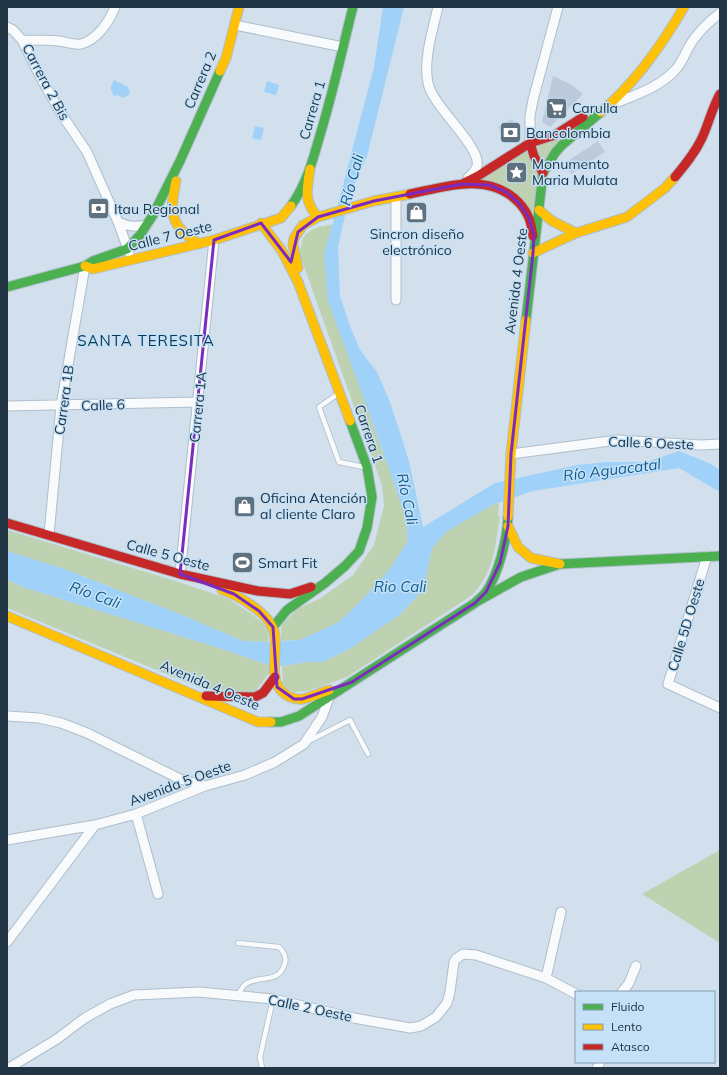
<svg xmlns="http://www.w3.org/2000/svg" width="727" height="1075" font-family="Mulish,sans-serif">
	<style>
		.green { fill: #bed1b1 }
		.water { fill: #a0d1f9 }
		.building { fill: #bdcadc }
		.lines { fill: none; stroke-linecap: round; stroke-linejoin: round }
		.lane-casing { stroke: #aebeca; stroke-width: 6 }
		.street-casing { stroke: #aebeca; stroke-width: 11 }
		.fast-casing { stroke: #aebeca; stroke-width: 11 }
		.slow-casing { stroke: #aebeca; stroke-width: 11 }
		.jam-casing { stroke: #aebeca; stroke-width: 11 }
		.lane { stroke: #f8fafc; stroke-width: 4.5 }
		.street { stroke: #f8fafc; stroke-width: 9 }
		.fast { stroke: #4caf50; stroke-width: 9 }
		.slow { stroke: #ffc107; stroke-width: 9 }
		.jam { stroke: #c62828; stroke-width: 9 }
		.marked { fill: none; stroke: #7b2cbf; stroke-width: 3; stroke-linejoin: round }
		.labels { text-anchor: middle; stroke-width: 3; stroke-linejoin: round; paint-order: stroke }
		.street-label { font-size: 14px; fill: #223544; stroke: #c5e1f8 }
		.poi-label { font-size: 14px; fill: #223544; stroke: #c5e1f8; text-anchor: start }
		.water-label { font-size: 15px; font-style: italic; fill: #115b8a; stroke: #c5e1f8 }
		.neighbourhood-label { font-size: 15px; letter-spacing: 1px; fill: #093957; stroke: #c5e1f8 }
	</style>
	<rect width="100%" height="100%" fill="#d1e0ec"/>
	<path class="green" d="M555 135 562 145 529 218 478 176Z
		M333 224 324 254 370 415 406 518 408 541 390 569 366 596 339 622 300 640 281 641V626L297 609 321 598 353 575 374 545 384 506 382 485 300 255C302 236 303 233 321 226L322 227Z
		M499 503 498 516H500C495 547 494 573 471 596L347 677 308 691 294 692 287 689 283 683 282 666 308 662H323L351 648 399 615 417 597 426 576 432 548 446 532 492 505Z
		M7 530 179 582 229 599 253 615 269 628 268 642 243 641 177 613 64 569 7 551Z
		M7 579 23 587 222 649 269 665 270 672 254 693 200 688 7 608Z
		M720 850V943L642 894Z"/>
	<path class="water" d="M383 7H404L367 156 349 197 338 247 340 296 350 326 360 350 377 372 390 402 409 461 423 527 495 483 577 465 607 462H647L679 451 709 463 720 470V492L679 468 533 491 492 505 446 532 432 548 426 576 417 597 399 615 351 648 323 662H308L282 666 269 665 222 649 23 587 7 579V551L64 569 177 613 243 641 268 642 300 640 339 622 366 596 390 569 408 541 406 518 370 415 328 301 324 254 338 204 374 67Z
		M114 80 128 87 130 93 124 98 117 95 114 96 110 88Z
		M267 81 279 85 276 95 264 92Z
		M255 126 264 128 261 140 252 138Z"/>
	<path class="building" d="M553 76 572 85 583 94 550 127 542 122Z
		M512 119 520 135 505 142 498 127Z
		M598 141 605 152 571 174 565 163Z"/>
	<g class="lines">
		<defs>
			<path id="lane" d="M338 394 319 407 339 462 364 467
				M309 741 350 720 368 754
				M238 943 279 947C283 951 287 956 285 963 279 984 263 975 247 983 243 985 240 991 238 995
				M262 1068 260 1057 273 999"/>
			<path id="street" d="M438 7C433 29 423 60 428 83 432 106 482 147 477 166 476 171 471 175 468 178
				M235 25 343 47
				M7 27 13 30 22 40 42 80 62 115 87 152 118 222 129 252
				M22 40C35 40 47 40 59 41 66 42 74 45 81 44 97 40 109 22 115 7
				M613 104C635 95 661 87 677 68 684 59 687 48 694 39 701 29 710 21 720 13
				M530 143V116L533 100 558 7
				M396 197V300
				M118 222C128 227 136 227 147 225
				M7 406 198 402
				M511 454 618 440 701 445 720 444
				M49 535 61 406 85 266
				M707 556 668 684 720 708
				M180 574 214 240
				M7 716 39 718 61 723 87 733 180 779 205 786
				M136 814 158 894
				M7 840 95 825 136 814 205 786 245 775 275 762 304 744 322 717 329 698
				M7 942 95 825
				M546 978 561 912
				M622 992 629 983 636 966
				M9 1068 57 1039 85 1018 110 1004 134 995 199 992 273 999 354 1018 410 1028 421 1026 436 1017 447 1003 450 992 454 962 456 959 463 954 476 955 546 978 576 994
				M597 1068 600 1062"/>
			<path id="fast" d="M291 206C306 185 313 160 320 135 333 93 342 50 353 7
				M7 287 85 266 93 261 127 249 140 235 153 215 180 161 220 71
				M526 320 543 173 555 153 562 145 601 112
				M478 601 521 577 560 564 720 556
				M273 627 287 610 325 583 345 566 359 551 367 528 372 497 367 467 350 421
				M271 722H281L299 716 475 603C479 599 483 596 486 592 499 573 507 539 508 517"/>
			<path id="slow" d="M220 71 226 58 239 7
				M601 112C635 83 662 45 684 7
				M310 169C307 189 303 201 318 217
				M176 181C169 213 170 226 199 244
				M539 210 552 221 576 233
				M261 223 282 251 298 282 350 421
				M533 253 576 233 627 217 665 188 675 177
				M85 266 93 269 214 240 281 218 291 206
				M298 268 293 245 294 238 303 225 318 217 374 201 410 194
				M508 517 511 454 526 320
				M508 526 518 547 531 558 560 564
				M222 590C238 595 266 612 273 628 276 634 275 642 275 649 275 667 270 686 288 696 293 698 297 700 303 699 311 697 320 693 329 690
				M7 616 258 722H271"/>
			<path id="jam" d="M530 143 534 156 543 173
				M675 177C685 165 695 153 702 138 709 123 712 108 720 94
				M464 183 478 176 530 143 555 135 583 117
				M410 194C444 187 484 173 514 198 520 203 526 211 529 218 531 223 532 230 533 236
				M7 523 180 574 258 591 290 594 311 587
				M206 696 255 697 263 693 275 677"/>
		</defs>
		<use href="#lane" class="lane-casing"/>
		<use href="#street" class="street-casing"/>
		<use href="#fast" class="fast-casing"/>
		<use href="#slow" class="slow-casing"/>
		<use href="#jam" class="jam-casing"/>
		<use href="#lane" class="lane"/>
		<use href="#street" class="street"/>
		<use href="#fast" class="fast"/>
		<use href="#slow" class="slow"/>
		<use href="#jam" class="jam"/>
	</g>
	<path class="marked" d="M462 184 489 185 506 192 519 203 529 218 534 235 533 253 511 454 508 526 500 563 486 592 475 603 352 682 302 699H294L277 687 273 627 259 611 234 594 180 574 214 240 261 223 291 262 298 232 318 217 374 201Z"/>
	<defs>
		<symbol id="supermarket-square" viewBox="-11 -11 22 22"><rect x="-9" y="-9" width="18" height="18" rx="4" fill="#5f717f" stroke="#c5e1f8"/><path d="M-6-5.5h2.5l.6 2H6L4.5 2H-2.5L-4.4-4H-6ZM-1.5 3.2a1.3 1.3 0 1 0 .1 0ZM3 3.2a1.3 1.3 0 1 0 .1 0Z" fill="#fff"/></symbol>
		<symbol id="bank-square" viewBox="-11 -11 22 22"><rect x="-9" y="-9" width="18" height="18" rx="4" fill="#5f717f" stroke="#c5e1f8"/><path d="M-6-4H6V4H-6ZM0-2.3a2.3 2.3 0 1 0 0 4.6a2.3 2.3 0 1 0 0-4.6Z" fill="#fff"/></symbol>
		<symbol id="sight-square" viewBox="-11 -11 22 22"><rect x="-9" y="-9" width="18" height="18" rx="4" fill="#5f717f" stroke="#c5e1f8"/><path d="M0-6L1.8-2.2L6-1.7L2.9 1.2L3.7 5.4L0 3.3L-3.7 5.4L-2.9 1.2L-6-1.7L-1.8-2.2Z" fill="#fff"/></symbol>
		<symbol id="shop-square" viewBox="-11 -11 22 22"><rect x="-9" y="-9" width="18" height="18" rx="4" fill="#5f717f" stroke="#c5e1f8"/><path d="M-5-2.5h2.3a2.7 3.5 0 0 1 5.4 0H5L5.5 6h-11ZM-1.5-2.5h3a1.5 2.3 0 0 0-3 0Z" fill="#fff"/></symbol>
		<symbol id="stadium-square" viewBox="-11 -11 22 22"><rect x="-9" y="-9" width="18" height="18" rx="4" fill="#5f717f" stroke="#c5e1f8"/><path d="M0-5a6.5 5 0 1 0 0 10a6.5 5 0 1 0 0-10ZM-3.5-1.8h7v3.6h-7Z" fill="#fff"/></symbol>
	</defs>
	<g fill-rule="evenodd">
		<use href="#supermarket-square" x="544" y="96" width="25" height="25"/>
		<use href="#bank-square" x="498" y="120" width="25" height="25"/>
		<use href="#sight-square" x="504" y="160" width="25" height="25"/>
		<use href="#bank-square" x="86" y="196" width="25" height="25"/>
		<use href="#shop-square" x="404" y="200" width="25" height="25"/>
		<use href="#shop-square" x="232" y="494" width="25" height="25"/>
		<use href="#stadium-square" x="230" y="550" width="25" height="25"/>
	</g>
	<g class="labels">
		<g class="street-label">
			<text transform="translate(200 80) rotate(-67)" y="5">Carrera 2</text>
			<text transform="translate(46 82) rotate(62)" y="5">Carrera 2 Bis</text>
			<text transform="translate(312 110) rotate(-74)" y="5">Carrera 1</text>
			<text transform="translate(170 236) rotate(-14)" y="5">Calle 7 Oeste</text>
			<text transform="translate(516 281) rotate(-83)" y="5">Avenida 4 Oeste</text>
			<text transform="translate(64 400) rotate(-82)" y="5">Carrera 1B</text>
			<text transform="translate(103 405) rotate(-2)" y="5">Calle 6</text>
			<text transform="translate(198 407) rotate(-84)" y="5">Carrera 1A</text>
			<text transform="translate(369 434) rotate(71)" y="5">Carrera 1</text>
			<text transform="translate(651 443) rotate(2)" y="5">Calle 6 Oeste</text>
			<text transform="translate(168 555) rotate(15)" y="5">Calle 5 Oeste</text>
			<text transform="translate(686 625) rotate(-73)" y="5">Calle 5D Oeste</text>
			<text transform="translate(210 685) rotate(23)" y="5">Avenida 4 Oeste</text>
			<text transform="translate(180 783) rotate(-20)" y="5">Avenida 5 Oeste</text>
			<text transform="translate(310 1008) rotate(12)" y="5">Calle 2 Oeste</text>
		</g>
		<g class="poi-label">
			<text x="572" y="113">Carulla</text>
			<text x="526" y="138">Bancolombia</text>
			<text x="532" y="169">Monumento<tspan x="532" dy="16">Maria Mulata</tspan></text>
			<text x="114" y="214">Itau Regional</text>
			<text x="417" y="239" text-anchor="middle">Sincron diseño<tspan x="417" dy="16">electrónico</tspan></text>
			<text x="260" y="503">Oficina Atención<tspan x="260" dy="16">al cliente Claro</tspan></text>
			<text x="258" y="568">Smart Fit</text>
		</g>
		<g class="water-label">
			<text transform="translate(352 180) rotate(-75)" y="5">Río Cali</text>
			<text transform="translate(612 470) rotate(-7)" y="5">Río Aguacatal</text>
			<text transform="translate(407 499) rotate(78)" y="5">Río Cali</text>
			<text x="400" y="592">Rio Cali</text>
			<text transform="translate(95 595) rotate(20)" y="5">Río Cali</text>
		</g>
		<g class="neighbourhood-label">
			<text x="146" y="346">SANTA TERESITA</text>
		</g>
	</g>
	<rect width="727" height="1075" fill="none" stroke="#223544" stroke-width="16"/>
	<rect x="575" y="991" width="140" height="72" fill="#c5e1f8" stroke="#849cb0"/>
	<rect x="583" y="1004" width="20" height="6" fill="#4caf50" stroke="#849cb0"/>
	<text x="611" y="1011" font-size="12" fill="#223544">Fluido</text>
	<rect x="583" y="1024" width="20" height="6" fill="#ffc107" stroke="#849cb0"/>
	<text x="611" y="1031" font-size="12" fill="#223544">Lento</text>
	<rect x="583" y="1044" width="20" height="6" fill="#c62828" stroke="#849cb0"/>
	<text x="611" y="1051" font-size="12" fill="#223544">Atasco</text>
</svg>
